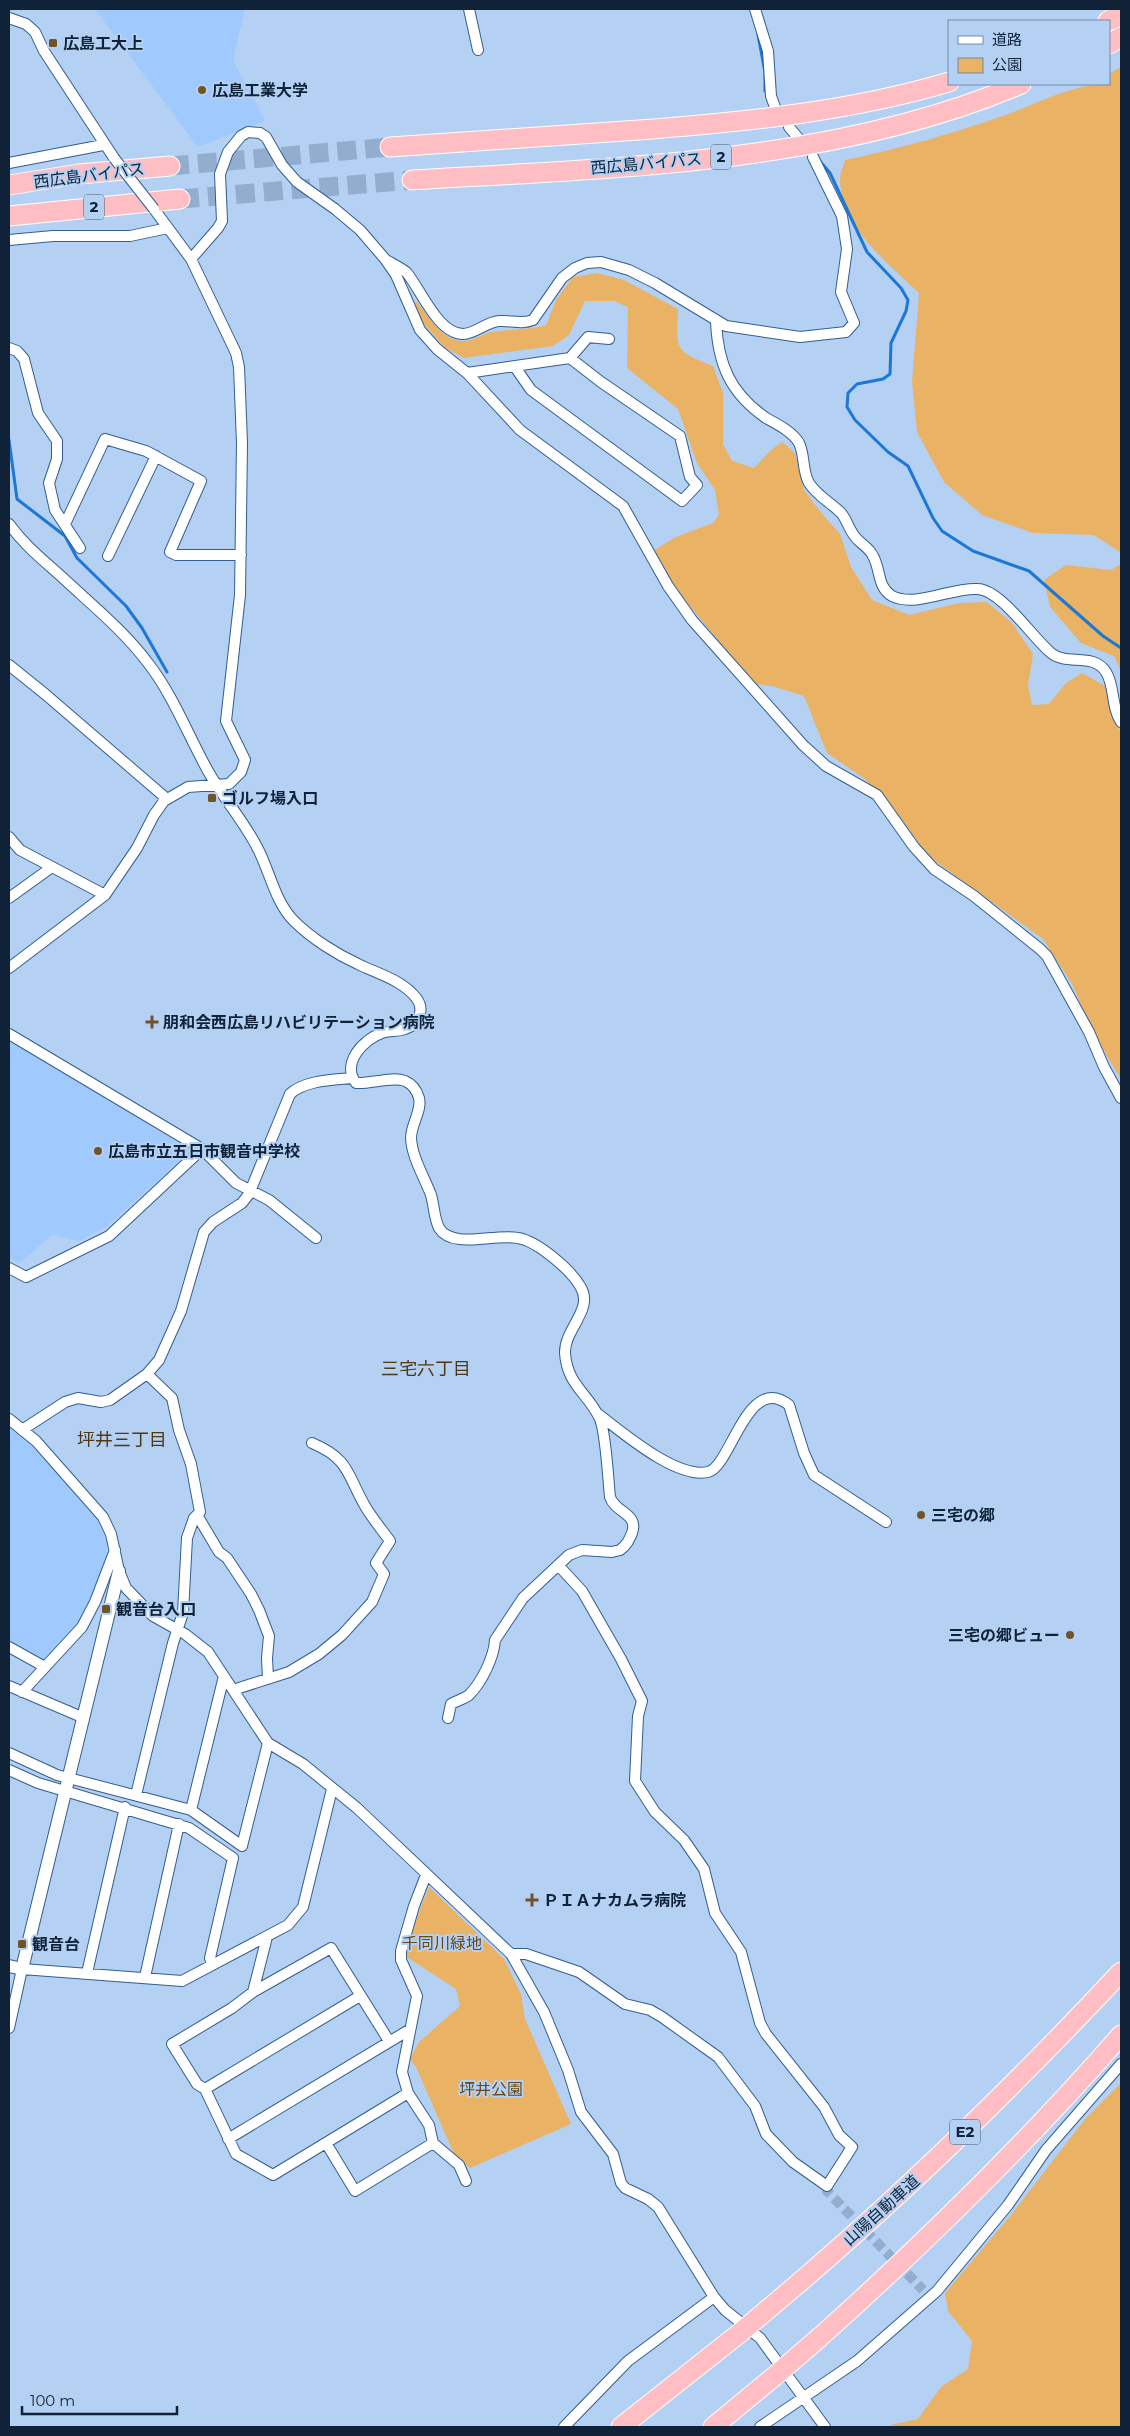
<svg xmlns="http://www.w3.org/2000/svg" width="1130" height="2436" font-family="Montserrat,'Noto Sans JP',sans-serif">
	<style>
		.built { fill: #a0cafd }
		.green { fill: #e9b265 }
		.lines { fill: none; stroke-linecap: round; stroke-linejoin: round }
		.stream { stroke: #1d77d5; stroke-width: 3 }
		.minor-tunnel { stroke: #93adce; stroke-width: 10; stroke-dasharray: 10 5; stroke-linecap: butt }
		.motorway-tunnel { stroke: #93adce; stroke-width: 19; stroke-dasharray: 19 9; stroke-linecap: butt }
		.minor-casing { stroke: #325e91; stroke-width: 12 }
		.tertiary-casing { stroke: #325e91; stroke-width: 14 }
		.motorway-casing { stroke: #fff; stroke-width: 21 }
		.minor { stroke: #fff; stroke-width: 10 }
		.tertiary { stroke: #fff; stroke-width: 12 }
		.motorway { stroke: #febec3; stroke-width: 19 }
		.minor-bridge-casing { stroke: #325e91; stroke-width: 12; stroke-linecap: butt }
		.motorway-bridge-casing { stroke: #fff; stroke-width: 21; stroke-linecap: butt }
		.minor-bridge { stroke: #fff; stroke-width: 10 }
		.motorway-bridge { stroke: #febec3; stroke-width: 19 }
		.poi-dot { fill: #715328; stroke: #b4d0f3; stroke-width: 2 }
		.labels { text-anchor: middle; stroke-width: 4; stroke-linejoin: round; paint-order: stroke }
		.shield { fill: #b4d0f3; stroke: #415670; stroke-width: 1 }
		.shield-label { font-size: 15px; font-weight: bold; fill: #102238 }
		.poi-label { font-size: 16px; font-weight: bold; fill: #102238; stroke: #b4d0f3; text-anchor: start }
		.street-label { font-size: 16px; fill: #102238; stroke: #b4d0f3 }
		.park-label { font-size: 16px; fill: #684715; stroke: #b4d0f3 }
		.neighbourhood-label { font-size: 18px; fill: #503815; stroke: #b4d0f3 }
	</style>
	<rect width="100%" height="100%" fill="#b4d0f3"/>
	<path class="built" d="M95 9H245L233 60 265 121 198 147Z
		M9 1039 188 1149V1153L106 1227 79 1241 52 1235 20 1263 9 1258Z
		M9 1427 27 1441 96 1515 107 1543 106 1563 90 1605 75 1629 46 1659H42L9 1642Z"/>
	<path class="green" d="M1121 67V553L1094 535 1033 533 982 515 944 482 917 432 912 382 919 293C888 263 844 230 840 183 839 176 843 167 845 160 898 149 948 135 1000 117 1035 105 1071 84 1109 84V74Z
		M597 273 624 280 678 309C676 351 674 350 713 366L723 393V444L732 461 754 468 771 450 782 442 795 453 804 490 819 510 840 534 851 567 872 600 909 615 959 603 987 602 1012 623 1033 654 1028 685 1032 705 1049 704 1066 683 1082 673 1105 686 1113 719 1121 732V1079L1094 1035 1072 984 1043 939 928 856 902 820 865 779 827 753 804 696 772 686 754 684 675 588 653 551 676 537 713 523 719 515 715 490 697 463 678 409 627 368 628 307 614 301H585L569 335 553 346 464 358 444 347 417 316 412 303 417 302C430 318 446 347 470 340 478 338 484 333 492 332 510 329 528 330 546 325L556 300 573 277Z
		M1121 564V671L1114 656 1081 643 1050 607 1044 580 1066 565 1111 570Z
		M429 1887 504 1959 521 1994 525 2019 571 2124 470 2168 454 2154 416 2067 410 2059 419 2042 460 2006 456 1989 405 1956 417 1917Z
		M1121 2083V2427H888L894 2424 918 2419 941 2387 968 2369 972 2341 948 2311 945 2293 1011 2215 1085 2119Z"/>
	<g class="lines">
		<path class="stream" d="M758 35 765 72V91
			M818 159 830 173 867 252 901 288 908 300 906 311 891 343 890 374 883 379 857 384 848 393 847 407 855 420 888 452 908 466 933 518 942 531 973 551 1029 571 1103 636 1121 648
			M9 440 17 499 65 536 77 558 126 606 142 628 167 672"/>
		<path class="minor-tunnel" d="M827 2186V2191L923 2290"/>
		<path class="motorway-tunnel" d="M170 166 390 147
			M180 199 412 180"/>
		<defs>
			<path id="minor" d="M469 9 478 50
				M755 9 768 51 771 96 776 110
				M9 18 26 24 35 32 44 51 114 158
				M789 127 799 139
				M9 163 103 145
				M9 240 53 236H130L168 228
				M191 259 218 228 222 221 220 174 228 152 241 136 248 132 260 133 266 137 282 165 297 182 335 209 360 230 385 259 396 275 420 330 437 349 467 373 520 430 623 506 668 586 692 620 803 745 826 766 877 795 914 847 934 869 974 896 1040 949 1047 956 1089 1032 1104 1067 1121 1098
				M388 261C394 265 402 268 407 273 421 290 438 334 463 334 475 334 486 322 499 321 511 320 521 325 533 320L562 278 575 268 587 263 601 262 629 270 655 283 726 326 800 337 846 332 854 323 841 292 847 249 842 216 813 157
				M716 322C718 364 730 393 766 418 777 424 793 432 799 443 805 455 802 471 809 483 818 497 832 503 842 514 848 522 850 533 858 540 863 545 870 549 873 556 881 570 877 587 892 596 916 608 952 587 978 589 1001 590 1032 637 1051 653 1067 666 1093 652 1106 672 1115 686 1111 707 1121 722
				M9 348 17 351 24 359 38 413 57 441V459L49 483 55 510 80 548
				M570 358 588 337 609 339
				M467 373 570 358 601 382 680 436 690 477 697 485 682 501 531 390 515 367
				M9 524C26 547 42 559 63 578 92 605 124 631 148 663 173 695 188 735 208 771 223 798 244 821 258 849 270 872 275 902 294 921 311 938 336 954 358 964 378 974 403 980 417 999 425 1011 418 1025 405 1029 397 1032 389 1030 382 1033 363 1039 341 1064 356 1083 371 1084 392 1076 405 1081 412 1084 417 1091 419 1098 422 1111 411 1124 411 1138 412 1158 424 1176 431 1195 434 1205 434 1218 439 1228 453 1250 495 1233 518 1238 537 1241 570 1269 580 1286 595 1309 564 1329 565 1353 567 1385 588 1393 600 1419 606 1434 608 1478 610 1497 615 1513 639 1513 632 1533 629 1540 627 1545 620 1550L612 1552 582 1550 569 1555 523 1598 495 1640C494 1657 482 1682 469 1695 464 1699 456 1701 451 1704L448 1718
				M65 524 105 439 146 451 201 481 170 552 176 555H241
				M108 556 156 456
				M9 665 45 694 167 799
				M9 837 20 850 105 895
				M9 898 52 867
				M9 968 105 895 137 848 154 815 164 801 188 787 229 784 241 772 245 760 226 721 240 595 242 443 239 367 236 353 191 259 154 209
				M9 1034 202 1149 236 1183 269 1200 316 1238
				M9 1268 26 1277 109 1236 202 1149
				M598 1414C622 1432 676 1479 708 1472 731 1467 747 1372 789 1405L804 1453 814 1475 886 1522
				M9 1419 36 1441 103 1517 111 1534 119 1571 126 1588 153 1616 185 1634 208 1652 268 1743 303 1764 357 1808 511 1954 544 2012 568 2070 581 2112 613 2154 621 2183 625 2188 648 2199 658 2207 714 2297 725 2310 760 2338 825 2427
				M22 1430 65 1402 78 1398 101 1402 110 1400 147 1374 159 1360 181 1311 204 1232 213 1222 242 1203 249 1194 290 1094C305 1080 333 1080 353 1078
				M197 1515 219 1552 227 1558 251 1594 259 1610 269 1636 267 1658 268 1678
				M9 1647 45 1667
				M9 1686 84 1718
				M233 1690 289 1672 319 1654 342 1635 372 1602 384 1574 376 1563 390 1541C382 1530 372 1518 365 1506 347 1475 350 1459 312 1443
				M22 1692 82 1627 95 1602 115 1550
				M9 1753 57 1775 191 1810 242 1846 268 1743
				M9 1770 38 1783 189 1828 233 1858 210 1958 212 1965
				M136 1795 173 1643 183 1613 187 1538 194 1518 200 1512 191 1464 179 1430 172 1398 147 1374
				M191 1810 224 1676
				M426 1875 414 1906 401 1951V1960L417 1996 402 2072 408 2093 429 2125 433 2143 459 2165 466 2181
				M511 1954H526L579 1972 625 2004 650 2010 662 2017 718 2057 755 2106 766 2134 793 2162 827 2186 852 2147 839 2135 824 2107 766 2034 760 2023 741 1952 715 1913 704 1869 684 1840 655 1812 635 1781 638 1716 642 1701 621 1659 582 1591 558 1565
				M87 1973 125 1807
				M145 1977 179 1824
				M253 1992 267 1937
				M9 2028 22 1969 182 1981 288 1925 303 1907 332 1789
				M389 2041 331 1948 253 1992 232 2008 172 2044 197 2084 205 2089 236 2154 273 2175 408 2093
				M205 2089 360 1996
				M228 2139 409 2030
				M326 2143 355 2191 433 2143
				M564 2427 628 2361 714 2297
				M760 2427 857 2361 937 2291 1008 2205 1046 2150 1121 2064"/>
			<path id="tertiary" d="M9 1966 22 1969 119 1571"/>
			<path id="motorway" d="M1108 21 1121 15
				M1109 44 1121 37
				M390 147C473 142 556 136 639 130 743 122 848 112 949 82
				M412 180C612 168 834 164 1021 84
				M9 185 79 174 170 166
				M9 216 180 199
				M800 2282C913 2185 1019 2081 1121 1972
				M820 2337C927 2241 1026 2144 1121 2035
				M621 2427 741 2332
				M713 2427 776 2375"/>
		</defs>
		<use href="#minor" class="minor-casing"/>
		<use href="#tertiary" class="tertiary-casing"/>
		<use href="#motorway" class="motorway-casing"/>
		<use href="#minor" class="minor"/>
		<use href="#tertiary" class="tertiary"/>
		<use href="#motorway" class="motorway"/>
		<defs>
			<path id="minor-bridge" d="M114 158 154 209"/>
			<path id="motorway-bridge" d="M741 2332 800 2282
				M776 2375 820 2337"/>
		</defs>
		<use href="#minor-bridge" class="minor-bridge-casing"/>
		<use href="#motorway-bridge" class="motorway-bridge-casing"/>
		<use href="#minor-bridge" class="minor-bridge"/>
		<use href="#motorway-bridge" class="motorway-bridge"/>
	</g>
	<g class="poi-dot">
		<rect x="48" y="38" width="10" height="10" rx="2.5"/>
		<circle cx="202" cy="90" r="5"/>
		<rect x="207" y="793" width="10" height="10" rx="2.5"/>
		<path d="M149.5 1014.5h5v5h5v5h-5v5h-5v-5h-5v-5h5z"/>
		<circle cx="98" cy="1151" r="5"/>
		<circle cx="921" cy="1515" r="5"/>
		<rect x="101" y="1604" width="10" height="10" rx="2.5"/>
		<circle cx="1070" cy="1635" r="5"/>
		<path d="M529.5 1892.5h5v5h5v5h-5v5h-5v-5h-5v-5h5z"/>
		<rect x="17" y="1939" width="10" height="10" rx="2.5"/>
	</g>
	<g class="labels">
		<g class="shield">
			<rect x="711" y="144.5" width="20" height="25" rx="4"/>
			<rect x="84" y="194.5" width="20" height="25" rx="4"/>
			<rect x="950" y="2119.5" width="30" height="25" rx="4"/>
		</g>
		<g class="shield-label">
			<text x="721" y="162">2</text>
			<text x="94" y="212">2</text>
			<text x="965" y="2137">E2</text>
		</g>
		<g class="poi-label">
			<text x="63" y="49">広島工大上</text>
			<text x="212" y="96">広島工業大学</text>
			<text x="222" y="804">ゴルフ場入口</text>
			<text x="163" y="1028">朋和会西広島リハビリテーション病院</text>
			<text x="108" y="1157">広島市立五日市観音中学校</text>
			<text x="931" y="1521">三宅の郷</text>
			<text x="116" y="1615">観音台入口</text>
			<text x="1060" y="1641" text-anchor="end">三宅の郷ビュー</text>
			<text x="543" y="1906">ＰＩＡナカムラ病院</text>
			<text x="32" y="1950">観音台</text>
		</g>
		<g class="street-label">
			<text transform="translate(646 163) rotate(-5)" y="6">西広島バイパス</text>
			<text transform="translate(89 175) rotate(-7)" y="6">西広島バイパス</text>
			<text transform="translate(881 2210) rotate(-42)" y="6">山陽自動車道</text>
		</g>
		<g class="park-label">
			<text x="442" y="1949">千同川緑地</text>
			<text x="491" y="2095">坪井公園</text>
		</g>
		<g class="neighbourhood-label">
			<text x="426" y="1375">三宅六丁目</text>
			<text x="122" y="1446">坪井三丁目</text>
		</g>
	</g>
	<rect width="1130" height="2436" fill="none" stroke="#102238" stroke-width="20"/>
	<rect x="948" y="20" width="162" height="65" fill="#b4d0f3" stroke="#728aa8"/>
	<rect x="958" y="36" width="25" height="8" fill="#ffffff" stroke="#728aa8"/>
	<text x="992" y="45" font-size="15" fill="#102238">道路</text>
	<rect x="958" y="58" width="25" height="15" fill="#e9b265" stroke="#728aa8"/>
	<text x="992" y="70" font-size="15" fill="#102238">公園</text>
	<path d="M22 2406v8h155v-8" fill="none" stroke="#102238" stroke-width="2.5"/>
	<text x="30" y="2406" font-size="15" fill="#102238" stroke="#b4d0f3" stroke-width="4" paint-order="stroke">100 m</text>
</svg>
